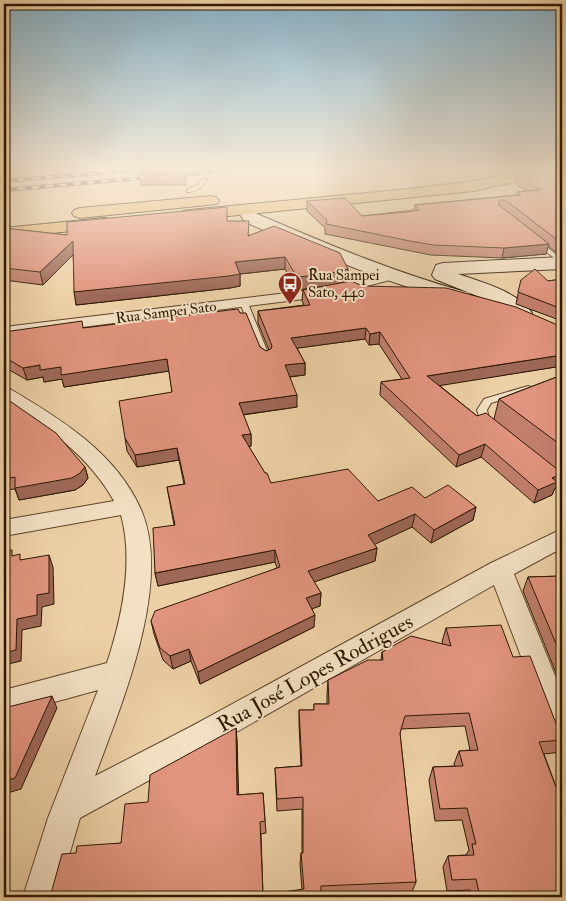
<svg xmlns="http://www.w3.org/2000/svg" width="566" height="901" font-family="'IM FELL Double Pica',serif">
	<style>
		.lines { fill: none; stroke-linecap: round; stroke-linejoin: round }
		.lane-casing { stroke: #5d462b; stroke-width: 2 }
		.street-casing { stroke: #5d462b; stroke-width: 2 }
		.secondary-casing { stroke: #2d1802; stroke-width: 2 }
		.primary-casing { stroke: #2d1802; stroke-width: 2 }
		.lane { fill: #f3e1c5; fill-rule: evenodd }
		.street { fill: #f3e1c5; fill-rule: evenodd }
		.secondary { fill: #f3e1c5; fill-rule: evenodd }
		.primary { fill: #e6b873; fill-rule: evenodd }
		.rail-casing { stroke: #2d1802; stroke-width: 4 }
		.rail { stroke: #f3e1c5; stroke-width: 2.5; stroke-dasharray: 7; stroke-linecap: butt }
		.wall { fill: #c27f6c; stroke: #2d1802 }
		.shaded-wall { fill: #9e6858; stroke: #2d1802 }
		.building { fill: #e1947e; stroke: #2d1802 }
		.labels { text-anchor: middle; stroke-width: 4; stroke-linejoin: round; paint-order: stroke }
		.far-poi-label { font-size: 15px; fill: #2d1802; stroke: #f3e1c5; text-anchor: start }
		.far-street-label { font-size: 15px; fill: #2d1802; stroke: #f3e1c5 }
		.near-street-label { font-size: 21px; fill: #2d1802; stroke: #f3e1c5 }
	</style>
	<rect width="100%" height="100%" fill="#edd1a6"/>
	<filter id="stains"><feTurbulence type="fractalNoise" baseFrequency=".004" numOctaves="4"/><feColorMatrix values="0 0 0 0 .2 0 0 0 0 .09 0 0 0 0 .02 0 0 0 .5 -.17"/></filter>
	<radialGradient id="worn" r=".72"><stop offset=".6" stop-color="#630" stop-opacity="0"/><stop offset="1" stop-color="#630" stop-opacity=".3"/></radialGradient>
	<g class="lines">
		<defs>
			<path id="lane" d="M456 169H462L469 176 464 177Z
				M202 179 207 180C203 187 195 193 187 192V190L199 184Z
				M535 241H539L562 259V264L535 243Z
				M241 301H244L248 303 270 358 269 360 266 361 262 358 240 303Z
				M528 386 531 387 532 389 531 391 491 403 487 410 489 418 496 425 494 427H488L480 419 477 410 484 399Z"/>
			<path id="street" d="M389 272 394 273 396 276 394 279 328 296 4 337V327L328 288Z
				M4 388 10 389C61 419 118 454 142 512 172 586 121 705 95 776L192 726 491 563 562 529V548L514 574 562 693V742L552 738 494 585 212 746 80 818 57 897H23L48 818 98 690 4 716V690L107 663C122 617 134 562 121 515L4 536V520L114 501C89 456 47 426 4 400Z"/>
			<path id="secondary" d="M245 205 251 207 257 214C327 244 396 273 469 293L472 297 469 301 462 303 455 301C382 282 314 252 245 222L237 210 239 207Z
				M562 257V269L458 274C481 282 517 291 532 313L528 317 521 319 514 317 487 300 435 279 432 275 436 265 443 263Z"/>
			<path id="primary" d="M531 169H560L553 173 474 191 189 220 183 219 181 215 183 211 189 210 409 189 474 181Z
				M211 196 217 198 219 201 217 204 80 218 74 216 72 213 74 210 80 208Z
				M104 218 110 219 112 223 110 227 4 238V228Z"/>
		</defs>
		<use href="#lane" class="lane-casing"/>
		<use href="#street" class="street-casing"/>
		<use href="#secondary" class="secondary-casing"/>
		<use href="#primary" class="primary-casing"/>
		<use href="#lane" class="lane"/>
		<use href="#street" class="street"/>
		<use href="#secondary" class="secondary"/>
		<use href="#primary" class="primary"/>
		<defs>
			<path id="rail" d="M171 176 240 169
				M4 181 150 169
				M4 190 153 177"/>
		</defs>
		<use href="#rail" class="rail-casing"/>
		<use href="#rail" class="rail"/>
	</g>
	<path class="wall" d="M138 169H183L185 173 186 185H141Z
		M518 175H562V252L557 253 548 246 546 254 502 258 431 255 325 234V228L307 211V201L362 216 414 210 415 205 516 195 517 192 526 191 516 184Z
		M227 221 249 235 348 269 347 281 334 284 562 366 439 385 477 416 494 419 499 399 562 375V475L558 486 555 488 552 495 534 503 481 457 456 467 380 395 381 382 402 379 379 344 369 345 365 339 297 348 305 363V375L290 377 297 407 243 415 251 434V446L249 447 271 483 378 501 425 498 476 507 473 520 431 543 412 527 374 544 377 548 375 561 314 582 321 593 320 606 312 608 314 627 200 684 191 661 173 669 163 660 154 634 151 621 277 568 275 562 158 586 155 573 174 525 167 487 184 484 179 460 137 467 127 451 125 438 172 392 169 371 64 387 62 379 44 382 43 377 27 380 4 367V332L84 328 240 313 260 347 266 351 269 350 258 323V311L304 305 302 301 303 290 318 287 297 290 285 269 240 274V286L230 288 76 305 73 255 43 285 4 280V228L67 235Z
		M562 279V321L516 304 521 280 548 281Z
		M4 397 85 467 88 478 83 485 75 490 19 500 15 489 4 490Z
		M562 576V683H560L523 591 528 577Z
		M446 628 513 657 557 726 562 727V752L544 754 562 803V897H472L470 890 447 891 443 867 448 856 466 855 469 850 462 820 435 821 429 780 433 767 455 766 454 764 459 751 470 750 465 726 401 729 400 734 416 882 412 892 321 897H50L76 853 121 843 148 802 236 728 237 741 238 795 263 793 266 833 261 834 263 895 302 890 300 864 301 853H302V809L277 811 275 768 301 766 299 724V710H314V704H327V694L328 680 381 660 382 652 443 644 442 642Z"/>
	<path class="shaded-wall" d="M73 241 75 253 43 285 40 272Z
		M560 242H562V252L557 253Z
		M549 244 546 254 502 258 504 248Z
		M285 257V269L240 274V286L230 288 76 305 74 292 235 262Z
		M348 269 347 281 328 286 297 290V277Z
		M366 328 365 339 291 349V338Z
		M380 332 379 344 369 345 370 334Z
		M562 355V366L425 388 427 376Z
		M167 359 169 371 64 387 62 379 44 382 43 377 27 380 23 368 40 365Z
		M305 363V375L285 377V365Z
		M297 395V407L240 415 239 403Z
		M251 434V446L243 448 242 435Z
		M485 444 481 457 456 467 459 455Z
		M177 448 179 460 137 467 135 455Z
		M85 467 88 478 83 485 75 490 19 500 15 488Z
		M562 474 558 486 555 488 552 495 534 503 538 490 552 478Z
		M476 507 473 520 431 543 434 530Z
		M415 514 412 527 367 548 368 535Z
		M377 548 375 561 308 584V571Z
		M275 550V562L158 586 155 573Z
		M49 555 53 567 54 604 42 607 41 626 22 630 21 661 4 665V653L17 619 37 595Z
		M321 593 320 606 306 611V598Z
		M315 615 314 627 200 684 198 672Z
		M189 649 191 661 173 669 170 656Z
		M52 696 57 708 21 789 4 794V781Z
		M236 728 237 741 239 807 237 795Z"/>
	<path class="building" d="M139 169H183L185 173H140Z
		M551 170 562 175V242H560L505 200H499V205L549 244 504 248 433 245 410 241 326 224 327 220 307 201 345 198 362 216 407 212 419 210 415 205 521 195 517 192 540 190 518 175Z
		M227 207V221H249L248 236 274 226 340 253 348 269 328 274 297 277 285 257 235 262 240 274 229 276 74 292 73 241 40 272 4 268V228L67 235V222Z
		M535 269 548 281 562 279V309L518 292 521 280Z
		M351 281 363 286 446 288 516 307 562 327V355L427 376 477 416 486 413 562 473V474L552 478 557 482 538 490 485 444 459 455 381 382 410 378 380 332 370 334 366 328 291 338 305 363 285 365 297 395 239 403 251 434 242 435 265 473H267L271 483 348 469 378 501 412 487 425 498 448 485 476 507 434 530 415 514 368 535 377 548 308 571 321 593 306 598 315 615 198 672 189 649 170 656 160 648 151 621 155 611 280 567 275 550 155 573 153 528 175 525 167 487 185 484 177 448 135 455 125 438 119 401 172 392 167 359 61 375V367L40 370V365L23 368 4 357V332L82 321 83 328 238 309 240 313H246L260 347 266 351 271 349 272 346 258 311 310 305 303 290Z
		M562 375V446L499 399Z
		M4 397 56 433 85 467 80 473 72 478 15 488V477L4 479Z
		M12 550V556L20 554V560L49 555V593L37 595V615L17 619 16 650 4 653V551Z
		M562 576V658L528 577Z
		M501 625 513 657 530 656 557 726 562 727V740L539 742 562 803V897H480L476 879 452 880 448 856 474 855 472 844H476L467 808 440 809 433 767 463 766 459 751 478 750 469 713 405 716 400 733 416 882 321 886V897H50L62 854 76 853 77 846 121 843 125 804 148 802 150 775 236 728 237 795 263 793 265 821 260 822 263 895 304 889 301 853H303V797L277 799 275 768 302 766 299 710H314V704H329L328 680 368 660H383L382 652 411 636 451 646 446 628Z
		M52 696 15 778 4 781V708Z"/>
	<linearGradient id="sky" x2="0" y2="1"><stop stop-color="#88b5cd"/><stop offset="0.57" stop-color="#f7ead7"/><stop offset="1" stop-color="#f7ead7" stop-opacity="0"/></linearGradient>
	<rect width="566" height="296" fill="url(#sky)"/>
	<defs>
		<symbol id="bus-pin" viewBox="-11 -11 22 30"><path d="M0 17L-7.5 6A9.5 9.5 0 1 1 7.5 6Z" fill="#8f2418" stroke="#f3e1c5"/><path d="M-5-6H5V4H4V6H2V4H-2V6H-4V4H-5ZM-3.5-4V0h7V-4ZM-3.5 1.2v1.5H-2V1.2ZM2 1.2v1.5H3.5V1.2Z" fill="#fff"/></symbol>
	</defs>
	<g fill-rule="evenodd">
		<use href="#bus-pin" x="276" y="270" width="28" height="38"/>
	</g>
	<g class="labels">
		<g class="far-poi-label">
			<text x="308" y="280">Rua Sampei<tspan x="308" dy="17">Sato, 440</tspan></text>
		</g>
		<g class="far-street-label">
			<text transform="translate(166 312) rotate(-7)" y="5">Rua Sampei Sato</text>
		</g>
		<g class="near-street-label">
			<text transform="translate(315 673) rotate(-29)" y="7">Rua José Lopes Rodrigues</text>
		</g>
	</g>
	<rect width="566" height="901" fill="none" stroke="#edd1a6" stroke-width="20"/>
	<rect x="5" y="5" width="556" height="891" fill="none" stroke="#2d1802" stroke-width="2.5"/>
	<rect x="10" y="10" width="546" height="881" fill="none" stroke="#2d1802"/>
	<rect width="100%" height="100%" filter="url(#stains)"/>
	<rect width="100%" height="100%" fill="url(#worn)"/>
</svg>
